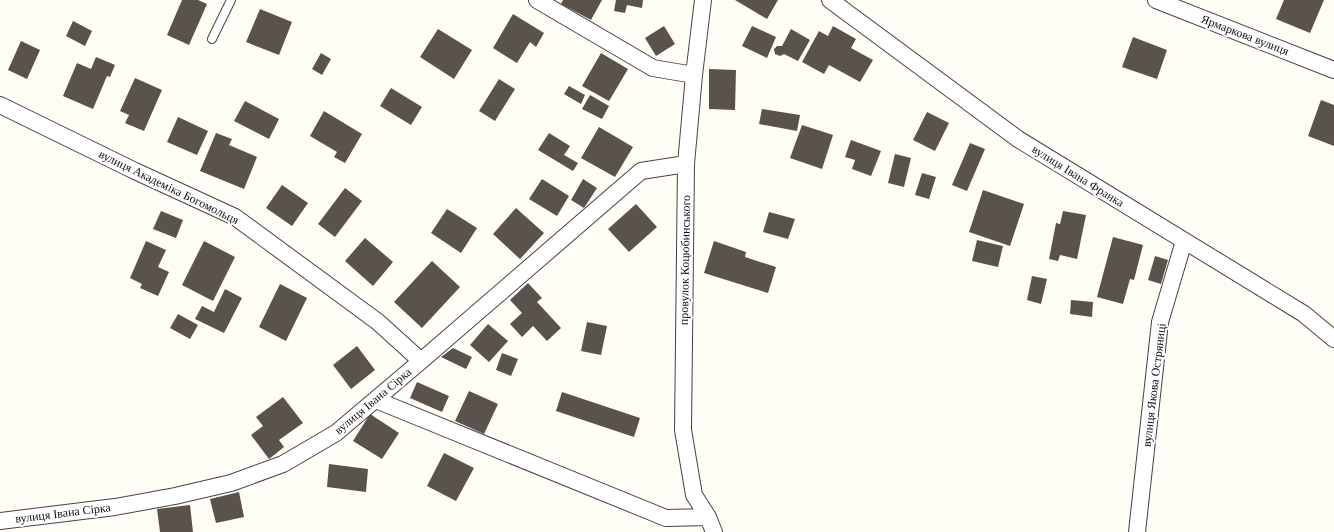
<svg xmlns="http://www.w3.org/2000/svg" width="1334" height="532" font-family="Georgia,serif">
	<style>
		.building { fill: #5a524d }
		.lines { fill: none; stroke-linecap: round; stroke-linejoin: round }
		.service-casing { stroke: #444; stroke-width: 10 }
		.minor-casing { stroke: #444; stroke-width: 18 }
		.service { stroke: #fff; stroke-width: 8 }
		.minor { stroke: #fff; stroke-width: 16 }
		.labels { text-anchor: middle; stroke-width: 4; stroke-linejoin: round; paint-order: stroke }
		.street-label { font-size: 12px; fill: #111; stroke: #fff }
	</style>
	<rect width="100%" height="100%" fill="#fffdf5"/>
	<path class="building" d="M182 0H198L207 4 189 45 167 35Z
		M563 0H602L591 20 561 4Z
		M616 0H643L642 8 627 5 625 13 614 11Z
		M735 0H778L767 19Z
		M1284 0H1324L1310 33 1276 19Z
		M260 9 292 22 279 55 246 42Z
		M513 14 544 33 536 47 530 42 517 63 493 48Z
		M73 21 92 31 85 46 66 36Z
		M664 26 675 44 656 56 645 38Z
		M752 26 776 37 767 58 742 46Z
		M833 26 856 39 851 48 873 60 860 82 829 65 824 74 802 62 819 31 828 36Z
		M438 29 472 50 454 79 420 57Z
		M791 29 810 40 798 61 784 54 780 56 775 54 774 49 777 46H782Z
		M1133 37 1167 50 1157 79 1122 67Z
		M21 41 40 50 27 79 8 70Z
		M321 53 331 59 322 75 312 69Z
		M601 53 628 69 609 101 582 86Z
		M96 57 115 65 110 77 107 76 93 109 63 96 77 63 91 69Z
		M709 69 736 70 735 110 709 109Z
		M135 78 162 90 144 131 125 123 129 115 120 111Z
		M499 79 515 89 495 121 479 111Z
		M569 86 585 95 581 104 564 94Z
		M391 88 422 107 411 125 380 106Z
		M590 95 609 106 602 119 582 109Z
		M1321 100 1334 105V146L1308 136Z
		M245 101 279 119 269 139 234 121Z
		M762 109 800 115 797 131 759 124Z
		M324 111 362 134 345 163 334 157 337 152 310 136Z
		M927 112 949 123 935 151 913 140Z
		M178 117 208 131 197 155 167 142Z
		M802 125 833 135 822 169 790 158Z
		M599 127 633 147 615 177 581 158Z
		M216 133 232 139 229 145 257 157 244 189 200 171Z
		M549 133 570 146 564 155 578 163 573 171 538 150Z
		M851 140 881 151 871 176 852 169 855 160 845 157Z
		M970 143 985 149 967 191 952 185Z
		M895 154 911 158 904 187 888 183Z
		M922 173 936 177 929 199 915 195Z
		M542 179 569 196 557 216 529 199Z
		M583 179 597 188 584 208 571 200Z
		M282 185 308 203 292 226 266 208Z
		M345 188 362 201 335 237 318 224Z
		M983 190 1024 204 1010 246 969 232Z
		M636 204 657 227 629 252 608 229Z
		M516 208 544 233 520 259 493 234Z
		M447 209 477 228 461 253 431 233Z
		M161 211 183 220 176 238 153 229Z
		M1063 211 1086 215 1077 259 1060 255 1058 261 1049 259 1056 223 1060 224Z
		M769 212 795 219 788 239 763 232Z
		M1113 237 1143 245 1134 280 1130 279 1123 304 1097 297Z
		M365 238 393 262 373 286 345 261Z
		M977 240 1003 246 998 267 972 261Z
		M146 241 166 250 158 267 169 272 158 296 140 288 142 284 130 278Z
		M204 241 235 257 213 301 182 285Z
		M714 241 746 252 745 257 776 267 768 293 704 273Z
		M1155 256 1168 260 1161 284 1148 280Z
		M432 261 460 287 422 328 394 302Z
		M1032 276 1047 279 1041 304 1027 300Z
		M528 283 542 298 537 302 561 328 547 341 533 326 522 337 510 324 522 313 510 300Z
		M280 284 307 298 286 341 259 327Z
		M225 289 242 298 224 333 195 319 202 306 214 312Z
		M1071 300 1093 302 1092 317 1070 314Z
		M178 314 198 325 190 339 170 328Z
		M587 322 607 326 601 355 581 351Z
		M488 324 508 341 489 362 470 345Z
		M357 346 375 370 351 389 333 365Z
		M453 348 472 357 466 369 441 357Z
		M502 353 518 359 511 376 496 370Z
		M417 382 449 396 442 412 410 398Z
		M469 391 498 404 484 434 455 421Z
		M562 392 640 418 634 437 556 411Z
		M283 397 303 423 279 440 284 447 269 459 251 435 263 426 256 417Z
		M370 414 399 433 382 459 353 441Z
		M444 453 474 468 456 501 427 486Z
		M329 464 368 469 366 492 327 487Z
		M239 492 244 517 216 523 210 499Z
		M190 505 193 532H160L157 509Z"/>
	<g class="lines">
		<defs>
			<path id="service" d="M212 39 231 0"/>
			<path id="minor" d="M537 0 653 68 694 75
				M703 0 694 75 686 164 683 430 694 495 708 517 714 532
				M830 0 1018 139 1304 314 1334 339
				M1156 0 1334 70
				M0 105 135 171 235 217 378 322 421 361
				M376 400 666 518 708 517
				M0 521 115 507 175 496 231 483 283 464 336 433 421 361 641 171 686 164
				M1137 532 1160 322 1184 241"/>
		</defs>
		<use href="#service" class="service-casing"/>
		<use href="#minor" class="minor-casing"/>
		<use href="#service" class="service"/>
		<use href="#minor" class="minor"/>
	</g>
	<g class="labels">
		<g class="street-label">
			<text transform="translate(1245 35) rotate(21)" y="4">Ярмаркова вулиця</text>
			<text transform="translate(1078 176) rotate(32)" y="4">вулиця Івана Франка</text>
			<text transform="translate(169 187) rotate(26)" y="4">вулиця Академіка Богомольця</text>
			<text transform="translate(685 260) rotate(-89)" y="4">провулок Коцюбинського</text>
			<text transform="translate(1154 385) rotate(-83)" y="4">вулиця Якова Остряниці</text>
			<text transform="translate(373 401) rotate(-40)" y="4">вулиця Івана Сірка</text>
			<text transform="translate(63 513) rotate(-7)" y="4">вулиця Івана Сірка</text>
		</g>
	</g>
</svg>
